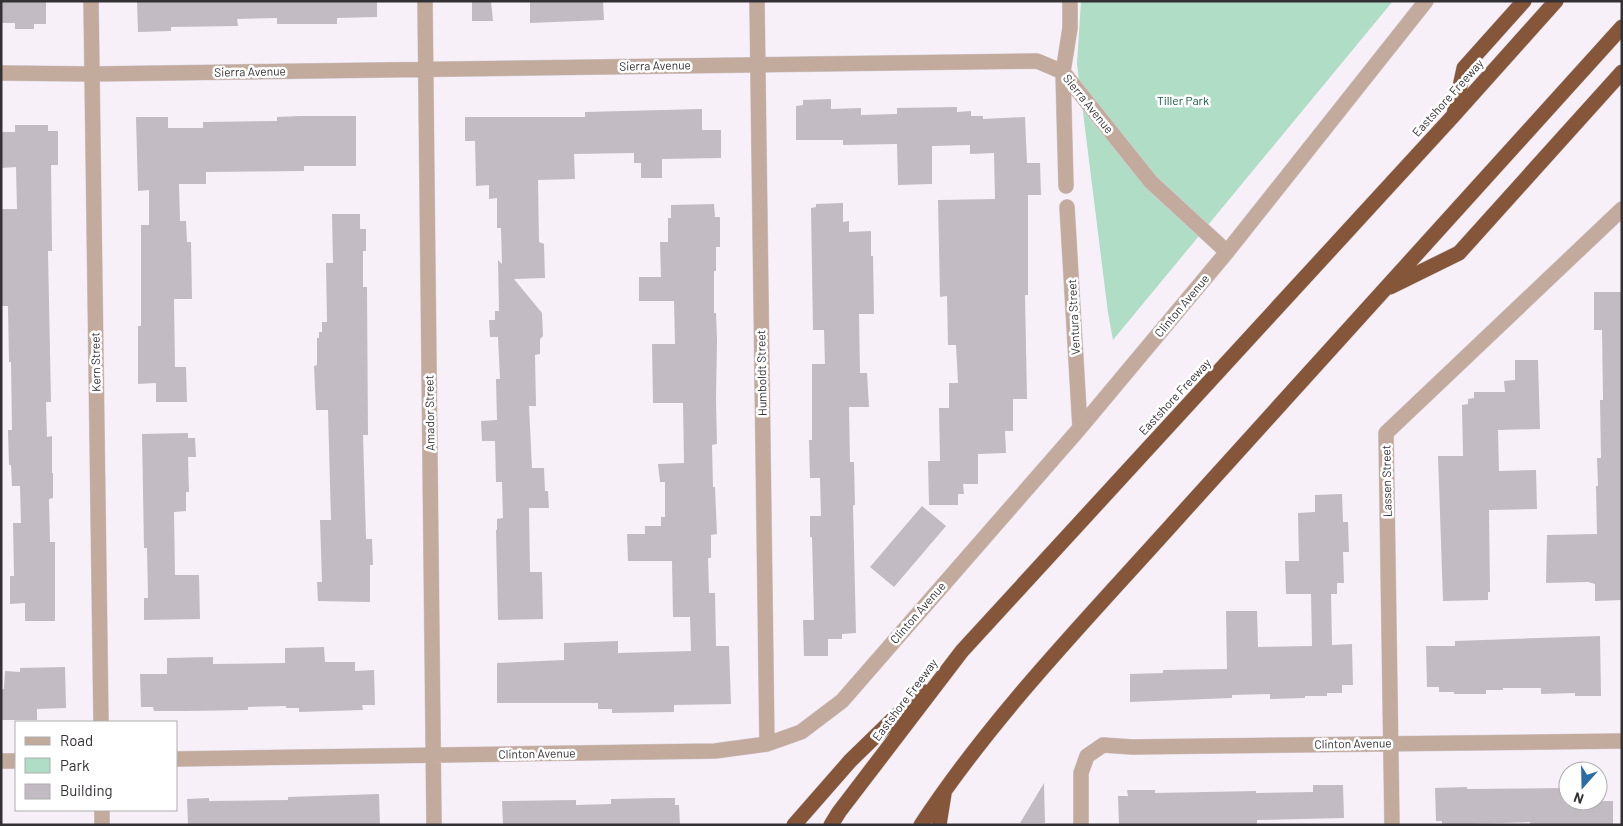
<svg xmlns="http://www.w3.org/2000/svg" width="1623" height="826" font-family="Barlow,sans-serif">
	<style>
		.green { fill: #afddc5 }
		.building { fill: #c2bbc4 }
		.lines { fill: none; stroke-linecap: round; stroke-linejoin: round }
		.minor-casing { stroke: #d5ced6; stroke-width: 16 }
		.highway-casing { stroke: #d5ced6; stroke-width: 16 }
		.minor { stroke: #c2aa9c; stroke-width: 15 }
		.highway { stroke: #855639; stroke-width: 15 }
		.labels { text-anchor: middle; stroke-width: 5; stroke-linejoin: round; paint-order: stroke }
		.street-label { font-size: 12px; fill: #343134; stroke: #fff }
		.park-label { font-size: 12px; fill: #105b3f; stroke: #fff }
	</style>
	<rect width="100%" height="100%" fill="#f8f0f9"/>
	<path class="green" d="M1081 1H1393L1113 340 1108 313 1077 64Z"/>
	<path class="building" d="M1 1H46V24H34V29H15V23H1Z
		M137 1H377V17L337 18V24H277V18L237 19 238 26 171 27V31L138 32Z
		M472 1H491L493 21H472Z
		M530 1H603L604 20 530 23Z
		M831 99V109L861 108V115L897 114V108L957 107V112L971 111V116H983V119L1025 117 1027 163H1040L1041 195H1028V295H1025L1027 399H1013V431H1005L1006 453 978 454V484H963L964 494H958V505H929L928 461H940L939 408H949V383H958L956 345H948L947 296 940 297 938 200 995 199 994 153 970 154V145L932 146V184L898 185 897 144 843 145V140H796V106L803 105V100Z
		M702 109V130H721V158L662 159V178H641V163H634V153L574 154 575 179 538 180 539 242 544 244 545 278 514 279 542 313 543 336 540 339V354L535 355 536 406H529L532 468H544L545 491H548L549 508H529L530 572H542L543 619 498 620 496 530H497V519L503 518 502 482H496L495 441H482L481 421 497 420 496 379H500L498 337H490L489 320H495V311H499L498 260 502 264 501 228H497V198L489 199V185L476 186 475 141H465V117H585V112Z
		M300 116H356V166H304V171L206 172V184H179L180 221H186L187 242H191L192 299H174L175 367H186L187 402H156V383L138 384V326H141V225H149V190L138 191 136 117H168V128H203V122L277 121V117Z
		M15 125H48V131H58V165H51L52 251H48L51 402H46L47 437 52 436V473H53V498L49 499 50 542H55V621H25V603L10 604V576H14L13 523H21L20 486H12L11 465H9L8 430H12L11 362H9L8 306H1V209H17L16 167 1 168V132H15Z
		M843 203V222L849 221V232L871 231V256H873L874 314H859L860 373H867L869 407H849L850 462H854L855 505H853L856 633 842 634V639H828V656H804L803 620H814L812 537H810V516H821L820 478H810L809 440H812V364H825L824 330H813L811 208 816 207V204Z
		M714 204 715 217H720V247H716V271H714V313H716L717 340 716 400 717 444 712 445 713 487H715L717 534 711 535V558H708L709 593H715L716 646H729L731 704 674 705V712L612 713V709H598V703H497V663L564 660V643L618 641V653L691 651 690 617H673L672 561H628L627 534H645V526H661V517H665V482H660L658 464 684 463 683 403H653L652 344H675L674 301H639V277H661L660 242H668V218H671V205Z
		M332 214H360V229H366V251H363V287H367L368 435H363L366 539H372L373 565H370V602L318 601 317 582H322L320 520H331L328 410H316L314 366 317 365V338H319V332H322V322H327L326 263H333Z
		M1594 292H1622V600L1595 601V584L1588 582 1546 583 1547 535 1597 534 1596 486H1598L1597 458H1601L1600 400H1603L1602 330H1594Z
		M1515 360H1538L1540 429 1498 430 1499 471 1536 470 1537 509 1489 510 1490 592H1488V600L1443 601 1438 456H1463L1462 405 1468 404V399L1474 398V392H1505L1504 381 1515 380Z
		M188 433V438H195L196 457H188L189 492H186V511L174 512 175 575H199L200 619 144 620V598H148L147 548H144L142 434Z
		M1342 494 1343 522H1348L1349 552H1343L1344 583H1337V594H1331L1332 645 1352 644 1353 685H1342V693H1327V696H1305V698L1270 699V694L1232 695V698L1130 702V674L1163 673V670L1227 669 1226 611H1257L1258 647 1312 646 1311 594H1286L1285 561H1299L1298 513 1315 512V495Z
		M922 506 946 526 894 587 870 567Z
		M1600 636 1601 696H1575V693L1541 694V688H1503V690H1486V694H1454V692H1439V687H1427L1426 646H1455V641Z
		M324 647 325 662H355V671L374 670 375 705H362L363 710 299 712V708H286V706L248 707V710L187 711H154L153 707H141L140 674H167V658L213 657V664L285 663V648Z
		M65 667 66 708 37 709V720H1V689H4L5 671 20 672V668Z
		M1044 783 1045 823H1020Z
		M1313 785H1343L1344 818 1257 820V825H1119L1118 796H1128L1127 790H1155V793L1256 791V793L1313 792Z
		M1467 787V789L1562 788 1563 801H1613V825H1530V822L1442 825V821H1436L1435 788Z
		M379 794 380 825H188L187 799 209 798V801L288 800V797Z
		M662 798H675V805H679L680 825H503L502 801 576 800V805L611 804V799Z"/>
	<g class="lines">
		<defs>
			<path id="minor" d="M91 1 101 722
				M425 1 434 825
				M757 1 767 744
				M1 73 92 74 1037 61 1063 72 1151 182 1227 252
				M1066 186 1063 72 1070 28V1
				M1067 207 1080 428
				M176 759 715 751 767 744 801 732 842 701 1080 428 1227 252 1426 1
				M1 761H16
				M102 810V825
				M1081 825V773L1087 756 1103 745 1132 747 1622 741
				M1392 825 1386 433 1622 209"/>
			<path id="highway" d="M1454 114 1464 68 1524 1
				M1390 287 1459 253 1622 72
				M794 825 850 761 922 691
				M831 825 839 812 962 651 1454 115 1556 1
				M921 825C996 711 1094 612 1185 510 1330 349 1476 188 1622 27
				M939 825 944 794"/>
		</defs>
		<use href="#minor" class="minor-casing"/>
		<use href="#highway" class="highway-casing"/>
		<use href="#minor" class="minor"/>
		<use href="#highway" class="highway"/>
	</g>
	<g class="labels">
		<g class="street-label">
			<text transform="translate(655 66) rotate(-1)" y="4">Sierra Avenue</text>
			<text transform="translate(250 72) rotate(-1)" y="4">Sierra Avenue</text>
			<text transform="translate(1448 98) rotate(-48)" y="4">Eastshore Freeway</text>
			<text transform="translate(1088 104) rotate(51)" y="4">Sierra Avenue</text>
			<text transform="translate(1182 306) rotate(-50)" y="4">Clinton Avenue</text>
			<text transform="translate(1074 317) rotate(-93)" y="4">Ventura Street</text>
			<text transform="translate(96 362) rotate(-91)" y="4">Kern Street</text>
			<text transform="translate(762 373) rotate(-91)" y="4">Humboldt Street</text>
			<text transform="translate(1175 397) rotate(-47)" y="4">Eastshore Freeway</text>
			<text transform="translate(430 413) rotate(-91)" y="4">Amador Street</text>
			<text transform="translate(1387 481) rotate(-91)" y="4">Lassen Street</text>
			<text transform="translate(918 613) rotate(-49)" y="4">Clinton Avenue</text>
			<text transform="translate(905 700) rotate(-53)" y="4">Eastshore Freeway</text>
			<text transform="translate(1353 744) rotate(-1)" y="4">Clinton Avenue</text>
			<text transform="translate(537 754) rotate(-1)" y="4">Clinton Avenue</text>
		</g>
		<g class="park-label">
			<text x="1183" y="105">Tiller Park</text>
		</g>
	</g>
	<rect width="1623" height="826" fill="none" stroke="#343134" stroke-width="5"/>
	<rect x="15" y="721" width="162" height="90" fill="#ffffff" stroke="#aeadae"/>
	<rect x="25" y="737" width="25" height="8" fill="#c2aa9c" stroke="#aeadae"/>
	<text x="60" y="746" font-size="15" fill="#343134">Road</text>
	<rect x="25" y="758" width="25" height="15" fill="#afddc5" stroke="#aeadae"/>
	<text x="60" y="771" font-size="15" fill="#343134">Park</text>
	<rect x="25" y="784" width="25" height="15" fill="#c2bbc4" stroke="#aeadae"/>
	<text x="60" y="796" font-size="15" fill="#343134">Building</text>
	<g transform="translate(1583 786) rotate(200)"><circle r="24" fill="#ffffff" stroke="#aeadae"/>
	<path d="M0-4L9 19L0 12L-9 19Z" fill="#296da2"/>
	<text y="-8" font-size="14" font-weight="bold" text-anchor="middle" fill="#343134">N</text>
	</g>
</svg>
